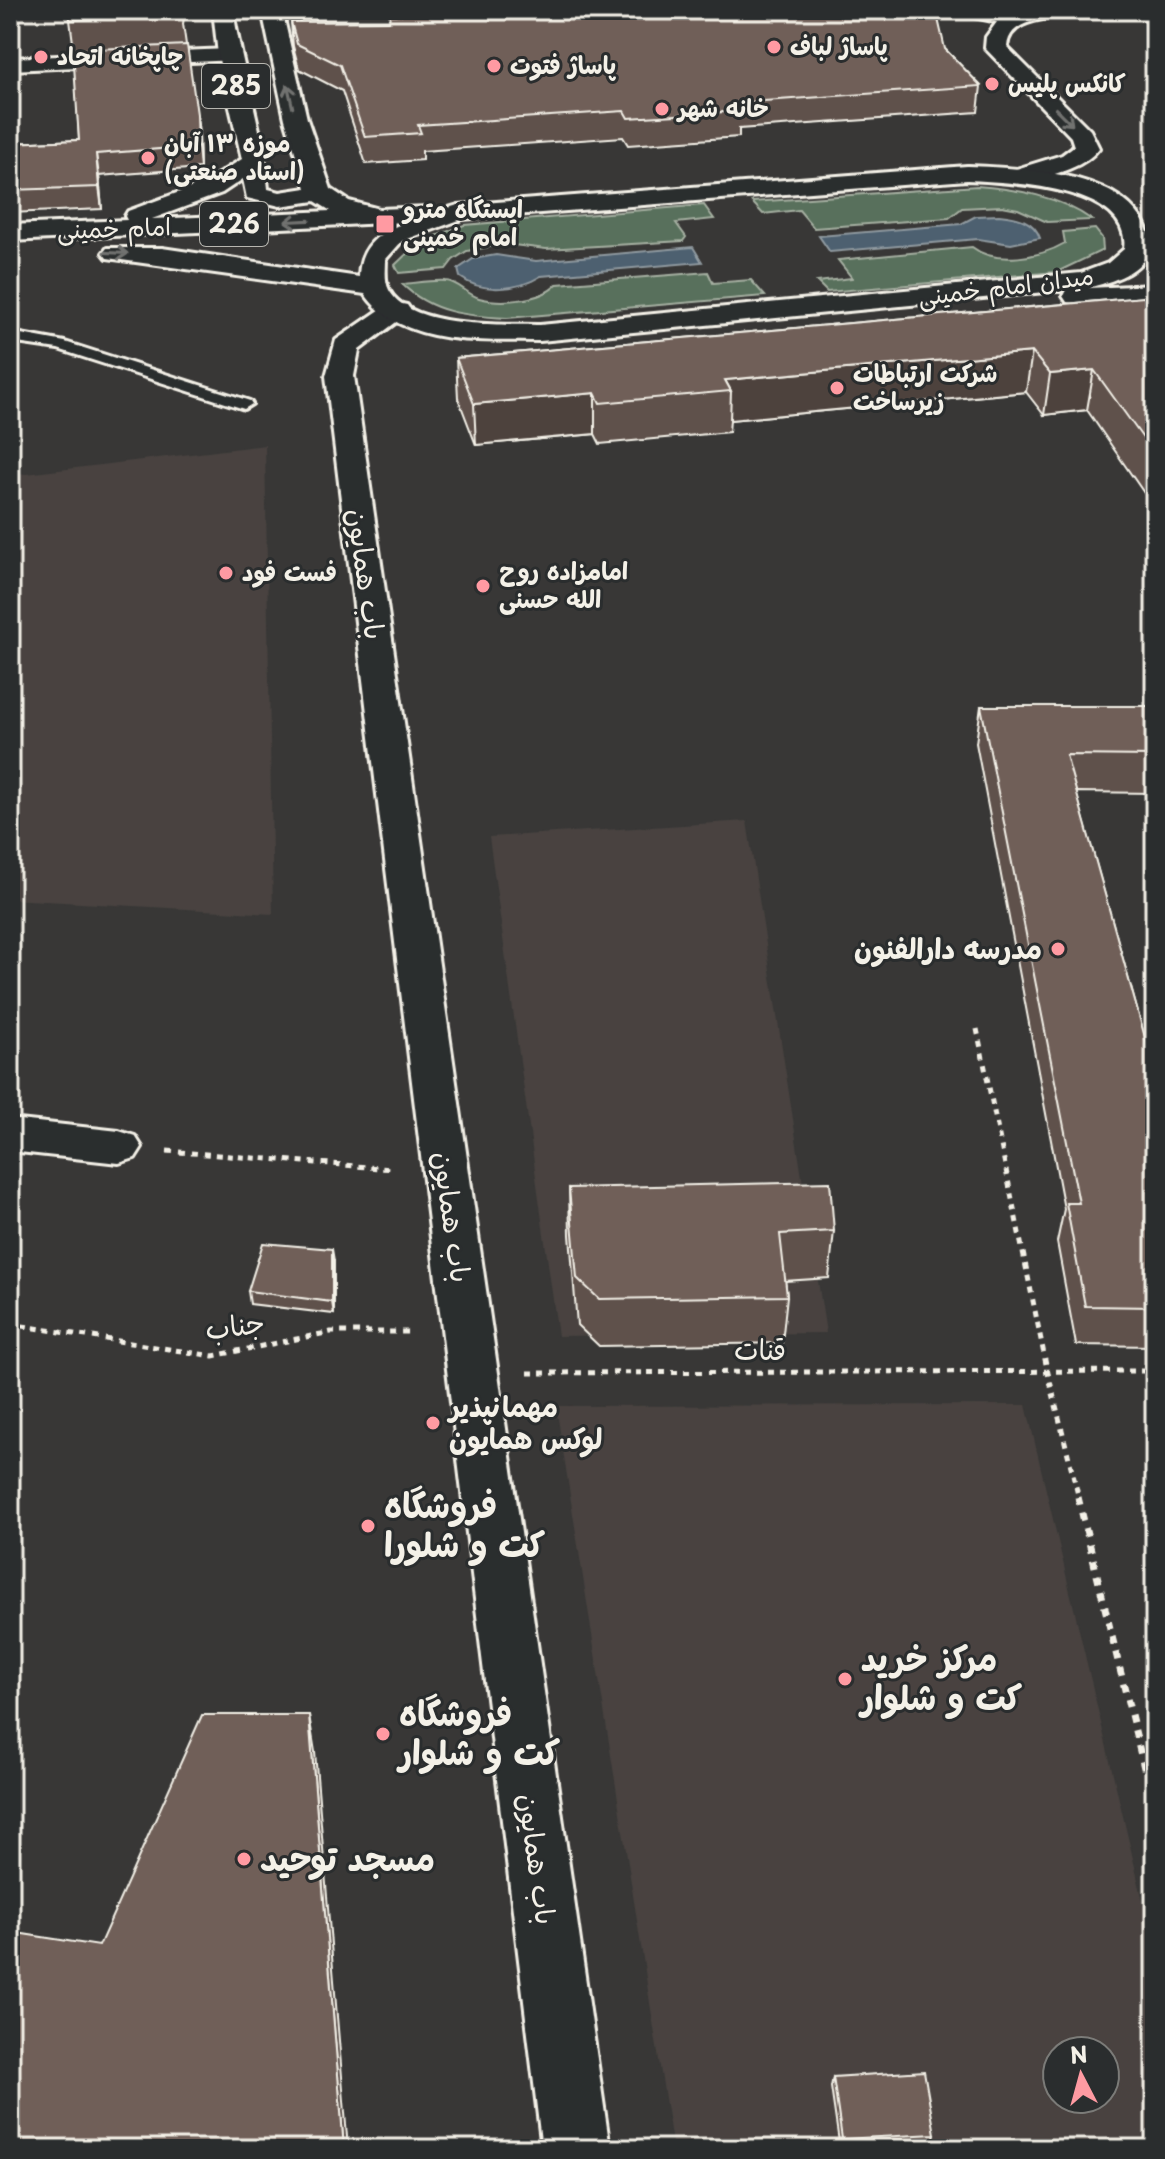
<svg xmlns="http://www.w3.org/2000/svg" width="1165" height="2159" font-family="'Playpen Sans','Playpen Sans Arabic',sans-serif">
	<style>
		.built { fill: #484340; fill-rule: evenodd }
		.green { fill: #59705c; stroke: #a6b0a2; stroke-width: 2 }
		.water { fill: #4d6070; stroke: #909aa0; stroke-width: 2 }
		.lines { fill: none; stroke-linecap: round; stroke-linejoin: round }
		.lane-casing { stroke: #f4f1e8; stroke-width: 6 }
		.street-casing { stroke: #f4f1e8; stroke-width: 6 }
		.secondary-casing { stroke: #f4f1e8; stroke-width: 6 }
		.primary-casing { stroke: #f4f1e8; stroke-width: 6 }
		.path-far1 { stroke: #f4f1e8; stroke-width: 5; stroke-dasharray: 6 6; stroke-linecap: butt }
		.path { stroke: #f4f1e8; stroke-width: 7; stroke-dasharray: 8 8; stroke-linecap: butt }
		.lane { fill: #2a2d2e; fill-rule: evenodd }
		.street { fill: #2a2d2e; fill-rule: evenodd }
		.secondary { fill: #2a2d2e; fill-rule: evenodd }
		.primary { fill: #2a2d2e; fill-rule: evenodd }
		.wall { fill: #5f514c; stroke: #f4f1e8; stroke-width: 2 }
		.shaded-wall { fill: #4e423e; stroke: #f4f1e8; stroke-width: 2 }
		.building { fill: #6f5e58; stroke: #f4f1e8; stroke-width: 2 }
		.oneway { stroke: #71726f }
		.poi-dot { fill: #ff9aa2; stroke: #2a2d2e; stroke-width: 3 }
		.labels { text-anchor: middle; stroke-width: 6; stroke-linejoin: round; paint-order: stroke }
		.far-poi-label { font-size: 24px; font-weight: bold; fill: #f4f1e8; stroke: #2a2d2e; text-anchor: start }
		.far-street-label { font-size: 24px; fill: #f4f1e8; stroke: #2a2d2e }
		.shield { fill: #2a2d2e; stroke: #b7b6b0; stroke-width: 2 }
		.shield-label { font-size: 26px; font-weight: bold; fill: #f4f1e8 }
		.street-label { font-size: 28px; fill: #f4f1e8; stroke: #2a2d2e }
		.poi-label { font-size: 28px; font-weight: bold; fill: #f4f1e8; stroke: #2a2d2e; text-anchor: end }
		.near-poi-label { font-size: 34px; font-weight: bold; fill: #f4f1e8; stroke: #2a2d2e; text-anchor: start }
	</style>
	<rect width="100%" height="100%" fill="#383736"/>
	<filter id="ink" filterUnits="userSpaceOnUse"><feTurbulence type="fractalNoise" baseFrequency=".0125" numOctaves="2"/><feDisplacementMap in="SourceGraphic" scale="16" xChannelSelector="R" yChannelSelector="G"/><feConvolveMatrix kernelMatrix="1 2 1 2 8 2 1 2 1" color-interpolation-filters="sRGB"/></filter>
	<g filter="url(#ink)">
		<path class="built" d="M265 445 273 914 10 899V472L26 474Z
			M747 821 826 1333 558 1336 489 837Z
			M1026 1405 1155 1952V2149H673L556 1406ZM1057 2051H1105V2099H1057Z"/>
		<path class="green" d="M977 186C1016 189 1059 196 1092 220L1047 222 1018 209 1002 206 962 208 949 218 814 228 799 210 763 214 752 202Z
			M704 205 714 219 676 223 686 237 683 241 546 249 505 244 467 251 453 260 446 269 399 273 395 265 418 243 464 225Z
			M1095 229 1102 238 1103 250 1057 272 827 292 817 282 852 278 838 260 972 247C996 266 1041 257 1065 243L1063 232Z
			M708 272 713 283 751 280 765 296 507 318C467 316 431 313 402 284 416 283 432 280 446 281 457 281 468 295 479 298 501 304 542 301 557 284Z"/>
		<path class="water" d="M999 215C1017 217 1034 220 1040 238L1011 244 978 239 830 252 819 236 961 224 976 216Z
			M693 247 702 262 541 276C519 290 482 294 460 277L458 269 473 259 496 255 536 261Z"/>
		<g class="lines">
			<defs>
				<path id="lane" d="M10 332 65 342 250 401 252 404 244 409 238 407 58 349 10 342Z"/>
				<path id="street" d="M229 49 237 50 240 55 237 60 10 70V58Z
					M397 303 407 305 411 311 359 350 354 376 610 2149H542L326 376 336 340 387 305Z
					M10 1119 119 1131 135 1136 142 1147 135 1158 119 1163 10 1151Z"/>
				<path id="secondary" d="M958 10H1072L1069 14C1047 20 1009 18 1007 47L1090 130 1099 148C1083 170 1047 176 1022 182L1013 180 1010 175 1013 170 1062 155 1074 146 1071 137 985 48 986 37 997 22 961 14Z"/>
				<path id="primary" d="M213 10H233C242 70 263 128 268 189L280 192 306 188 285 119 262 10H282L307 119 331 189 349 201 379 209 428 207 438 211 458 205 967 166C1018 168 1110 171 1141 218 1146 225 1148 233 1151 241 1147 272 1113 281 1088 288L1155 285V301L1076 304 1067 302 1063 296 1066 290 540 341C483 340 401 347 365 294L107 258 103 253 107 248H162L359 277C360 246 378 233 406 222L10 241V225L127 220 125 216 128 211 204 183 242 159 218 55ZM243 179 247 198 280 206 315 201 331 211 152 219 222 193ZM967 180C1007 182 1133 186 1124 249L1108 263 1081 273 540 325C501 324 410 329 389 290 384 281 386 269 386 259L402 241 462 219Z"/>
			</defs>
			<use href="#lane" class="lane-casing"/>
			<use href="#street" class="street-casing"/>
			<use href="#secondary" class="secondary-casing"/>
			<use href="#primary" class="primary-casing"/>
			<path class="path-far1" d="M977 1029 1047 1369 1079 1499
				M167 1151 393 1169
				M10 1324 213 1356 331 1332H412
				M528 1373 1155 1371"/>
			<path class="path" d="M1078 1497 1145 1772"/>
			<use href="#lane" class="lane"/>
			<use href="#street" class="street"/>
			<use href="#secondary" class="secondary"/>
			<use href="#primary" class="primary"/>
		</g>
		<path class="wall" d="M185 10 183 24 199 135 200 168 99 176 102 209 10 213V143L79 140 74 50 70 20Z
			M389 21 945 49 981 86 978 112 739 129V137L628 145 623 137 422 151V160L366 164 342 91 299 69 293 46 291 22Z
			M1155 296V509L1087 410 1044 415 1026 392 730 420 729 432 600 444 595 434 476 445 458 398 456 358Z
			M981 706H1155V793L1076 792 1153 1066H1155V1346L1076 1345 1057 1242 1064 1209 976 743Z
			M569 1188 834 1231 829 1278 785 1281 787 1296 782 1343 599 1346 577 1325 570 1235Z
			M334 1261V1314L250 1304 248 1291Z
			M833 2077 935 2134 932 2144 840 2149 831 2087Z"/>
		<path class="shaded-wall" d="M197 114 199 135 200 168 198 146Z
			M96 154 99 176 102 209 99 187Z
			M1032 352 1026 392 730 420 731 391 725 380Z
			M1094 370 1087 410 1044 415 1050 374Z
			M595 393V434L476 445 474 404Z
			M332 1249 334 1261V1314L332 1302Z
			M309 1715 315 1752 348 2149H344Z"/>
		<path class="building" d="M69 10H181L182 15 70 20Z
			M514 10H936L945 49 981 86 735 103 740 111 628 118 624 111 418 125 421 133 365 137 340 65 297 44 291 22 389 21 390 15Z
			M187 45 197 114 198 146 96 154 99 187 10 190V143L79 140 73 50Z
			M1155 296V455L1094 370 1050 374 1032 352 725 380 731 391 600 403 595 393 474 404 456 358Z
			M981 706H1155V756L1066 755 1153 1066H1155V1307L1085 1306 1066 1203H1079Z
			M830 1182 834 1231 780 1234 787 1296 599 1299 577 1278 569 1188Z
			M263 1243 332 1249V1302L248 1291Z
			M202 1715H309L344 2149H10V1932L99 1946Z
			M924 2071 935 2134 842 2139 833 2077Z"/>
		<defs><path id="oneway-shaft" d="M-6 0H5M1.5-3L5.5 0L1.5 3" fill="none" stroke-width="1.6" stroke-linecap="round" stroke-linejoin="round" transform="scale(2)"/></defs>
		<g class="oneway">
			<use href="#oneway-shaft" transform="translate(290 96) rotate(-103)"/>
			<use href="#oneway-shaft" transform="translate(1064 117) rotate(45)"/>
			<use href="#oneway-shaft" transform="translate(297 221) rotate(177)"/>
			<use href="#oneway-shaft" transform="translate(116 253) rotate(3)"/>
		</g>
	</g>
	<g class="poi-dot">
		<circle cx="774" cy="47" r="8"/>
		<circle cx="41" cy="57" r="8"/>
		<circle cx="494" cy="66" r="8"/>
		<circle cx="992" cy="84" r="8"/>
		<circle cx="662" cy="109" r="8"/>
		<circle cx="148" cy="158" r="8"/>
		<rect x="375" y="214" width="20" height="20" rx="4"/>
		<circle cx="837" cy="388" r="8"/>
		<circle cx="226" cy="573" r="8"/>
		<circle cx="483" cy="586" r="8"/>
		<circle cx="1058" cy="949" r="8"/>
		<circle cx="433" cy="1423" r="8"/>
		<circle cx="368" cy="1526" r="8"/>
		<circle cx="845" cy="1679" r="8"/>
		<circle cx="383" cy="1734" r="8"/>
		<circle cx="244" cy="1859" r="8"/>
	</g>
	<g class="labels">
		<g class="far-poi-label">
			<text x="790" y="55">پاساژ لباف</text>
			<text x="57" y="65">چاپخانه اتحاد</text>
			<text x="510" y="74">پاساژ فتوت</text>
			<text x="1008" y="92">کانکس پلیس</text>
			<text x="678" y="117">خانه شهر</text>
			<text x="164" y="152">موزه ۱۳ آبان<tspan x="164" dy="28">(استاد صنعتی)</tspan></text>
			<text x="403" y="218">ایستگاه مترو<tspan x="403" dy="28">امام خمینی</tspan></text>
			<text x="853" y="382">شرکت ارتباطات<tspan x="853" dy="28">زیرساخت</tspan></text>
			<text x="499" y="580">امامزاده روح<tspan x="499" dy="28">الله حسنی</tspan></text>
			<text x="242" y="581">فست فود</text>
		</g>
		<g class="far-street-label">
			<text transform="translate(114 229) rotate(-2)" y="8">امام خمینی</text>
			<text transform="translate(1006 287) rotate(-7)" y="8">میدان امام خمینی</text>
		</g>
		<g class="shield">
			<rect x="202" y="64" width="68" height="44" rx="6"/>
			<rect x="200" y="202" width="68" height="44" rx="6"/>
		</g>
		<g class="shield-label">
			<text x="236" y="95">285</text>
			<text x="234" y="233">226</text>
		</g>
		<g class="street-label">
			<text transform="translate(366 574) rotate(82)" y="10">باب همایون</text>
			<text transform="translate(452 1217) rotate(82)" y="10">باب همایون</text>
			<text transform="translate(235 1326) rotate(-7)" y="10">جناب</text>
			<text x="760" y="1360">قنات</text>
			<text transform="translate(537 1859) rotate(82)" y="10">باب همایون</text>
		</g>
		<g class="poi-label">
			<text x="1042" y="959">مدرسه دارالفنون</text>
			<text x="449" y="1417" text-anchor="start">مهمانپذیر<tspan x="449" dy="32">لوکس همایون</tspan></text>
		</g>
		<g class="near-poi-label">
			<text x="384" y="1518">فروشگاه<tspan x="384" dy="39">کت و شلورا</tspan></text>
			<text x="861" y="1671">مرکز خرید<tspan x="861" dy="39">کت و شلوار</tspan></text>
			<text x="399" y="1726">فروشگاه<tspan x="399" dy="39">کت و شلوار</tspan></text>
			<text x="260" y="1871">مسجد توحید</text>
		</g>
	</g>
	<rect width="1165" height="2159" fill="none" stroke="#2a2d2e" stroke-width="40"/>
	<rect x="20" y="20" width="1125" height="2119" fill="none" stroke="#f4f1e8" stroke-width="3" filter="url(#ink)"/>
	<g transform="translate(1081 2075) rotate(354)"><circle r="38" fill="#2a2d2e" stroke="#7b7b78" stroke-width="2"/>
	<path d="M0-6L14 30L0 20L-14 30Z" fill="#ff9aa2"/>
	<text y="-12" font-size="22" font-weight="bold" text-anchor="middle" fill="#f4f1e8">N</text>
	</g>
</svg>
